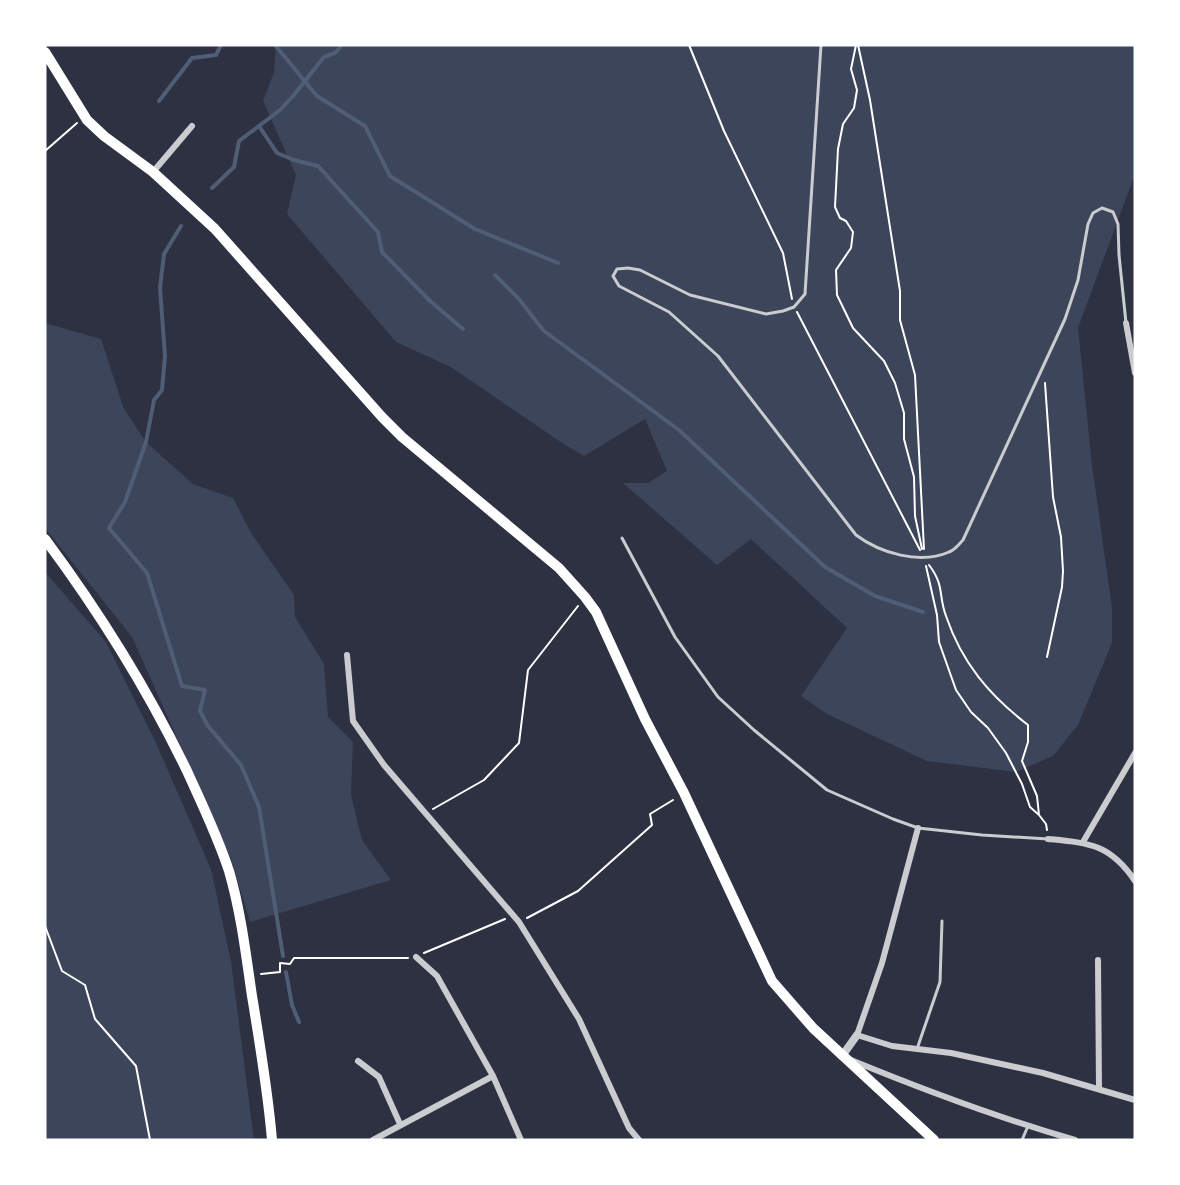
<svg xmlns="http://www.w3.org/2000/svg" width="1180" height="1185" font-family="'Source Serif 4',serif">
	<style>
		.green { fill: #3c4559 }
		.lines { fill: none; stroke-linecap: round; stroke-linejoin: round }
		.stream { stroke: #4f5d75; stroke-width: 4 }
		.path { stroke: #fff; stroke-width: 2 }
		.service { stroke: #caccd0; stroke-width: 3 }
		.minor { stroke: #caccd0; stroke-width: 6 }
		.tertiary { stroke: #caccd0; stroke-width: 8 }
		.primary { stroke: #fff; stroke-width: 10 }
		.trunk { stroke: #fff; stroke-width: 10 }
	</style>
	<rect width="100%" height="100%" fill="#2d3142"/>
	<path class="green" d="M276 45H1135V174L1078 328 1092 465 1112 608V643L1078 725 1053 756 1016 772 927 761 827 714 801 696 847 628 751 539 717 565 623 483H648L667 471 645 419 584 456 562 443 451 367 396 342 287 214 296 175 263 101 274 72Z
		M45 323 101 339 124 409 146 442 193 484 233 498 251 533 294 595 295 617 324 664 328 717 353 742 351 795 362 840 391 880 250 922 231 859 132 637 45 528Z
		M45 572 106 642 156 743 211 869 231 961 254 1140H45Z"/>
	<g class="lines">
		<path class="stream" d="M275 45 317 96 365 126 390 176 475 229 558 263
			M159 101 192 58 216 55 221 45
			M259 126 277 153 294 160 318 166 378 232 382 252 430 301 463 329
			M212 188 234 167 239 141 280 110 293 96 324 57 335 53 342 45
			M181 226 164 254 160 288 165 356 162 390 154 400 146 442 125 502 109 528 147 573 182 686 205 690 200 711 208 726 241 765 259 807 283 956
			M495 275 518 298 544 331 679 430 825 567 875 596 923 612
			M286 972 292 1005 299 1022"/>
		<path class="path" d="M689 45 724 131 783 253 792 299
			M856 45 851 69 857 90 854 108 843 124 838 149 835 207 840 218 846 221 853 232 851 248 836 270 837 295 853 328 884 361 895 383 904 413V439L914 477 915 516 922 549
			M858 45 870 100 900 291V320L915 375 924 549
			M45 151 77 123
			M797 312 920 550
			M1045 383 1053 497 1061 537 1063 571 1062 587 1047 657
			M929 565C945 586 938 595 946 616 962 663 989 695 1028 725V742L1022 761 1037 796 1039 815
			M926 566 937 615 939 642 956 690 971 712 988 728 1006 753 1022 784 1030 807 1039 815 1046 824 1047 830
			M433 809 484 780 519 743 528 670 578 606
			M527 918 578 891 652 825 650 814 673 800
			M45 926 62 971 85 985 95 1019 136 1066 150 1140
			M424 953 505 919
			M261 974 280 972V963L290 964 294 958H408"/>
		<path class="service" d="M821 45 805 294 794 307 783 311 766 314 690 295 640 270 628 268 617 269 613 276 619 286 669 312 718 356 856 535C880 553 920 565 949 552 955 550 959 544 963 540L1065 319 1078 280 1088 224 1093 213 1102 208 1113 212 1118 224 1119 255 1126 323
			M622 538 675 637 718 697 754 730 827 790 893 819 918 828 982 835 1048 839
			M917 1049 940 982 942 921
			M1022 1140 1028 1126"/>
		<path class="minor" d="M153 172 192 126
			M1126 323 1135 373
			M347 655 353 721 384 765 519 922 579 1019 629 1128 639 1140
			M918 828 882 963 857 1035 892 1046 951 1053 1043 1073 1135 1100
			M1048 839C1089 843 1110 844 1135 881
			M1083 842 1135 753
			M416 957 437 976 493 1076 521 1140
			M1098 960 1099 1088
			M851 1060C924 1090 999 1118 1075 1140
			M358 1061 379 1077 400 1124
			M373 1140 493 1076"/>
		<path class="tertiary" d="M842 1056 857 1035"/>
		<path class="primary" d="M45 52 87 120 104 136 153 172 215 229 382 417 402 437 559 568 585 597 596 612 645 719 684 793 772 981 813 1028 934 1140"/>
		<path class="trunk" d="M45 539C100 613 147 688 187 771 202 804 218 837 229 871 241 912 246 955 252 996 260 1044 268 1092 272 1140"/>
	</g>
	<rect width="1180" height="1185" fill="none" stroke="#ffffff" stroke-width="93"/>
</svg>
